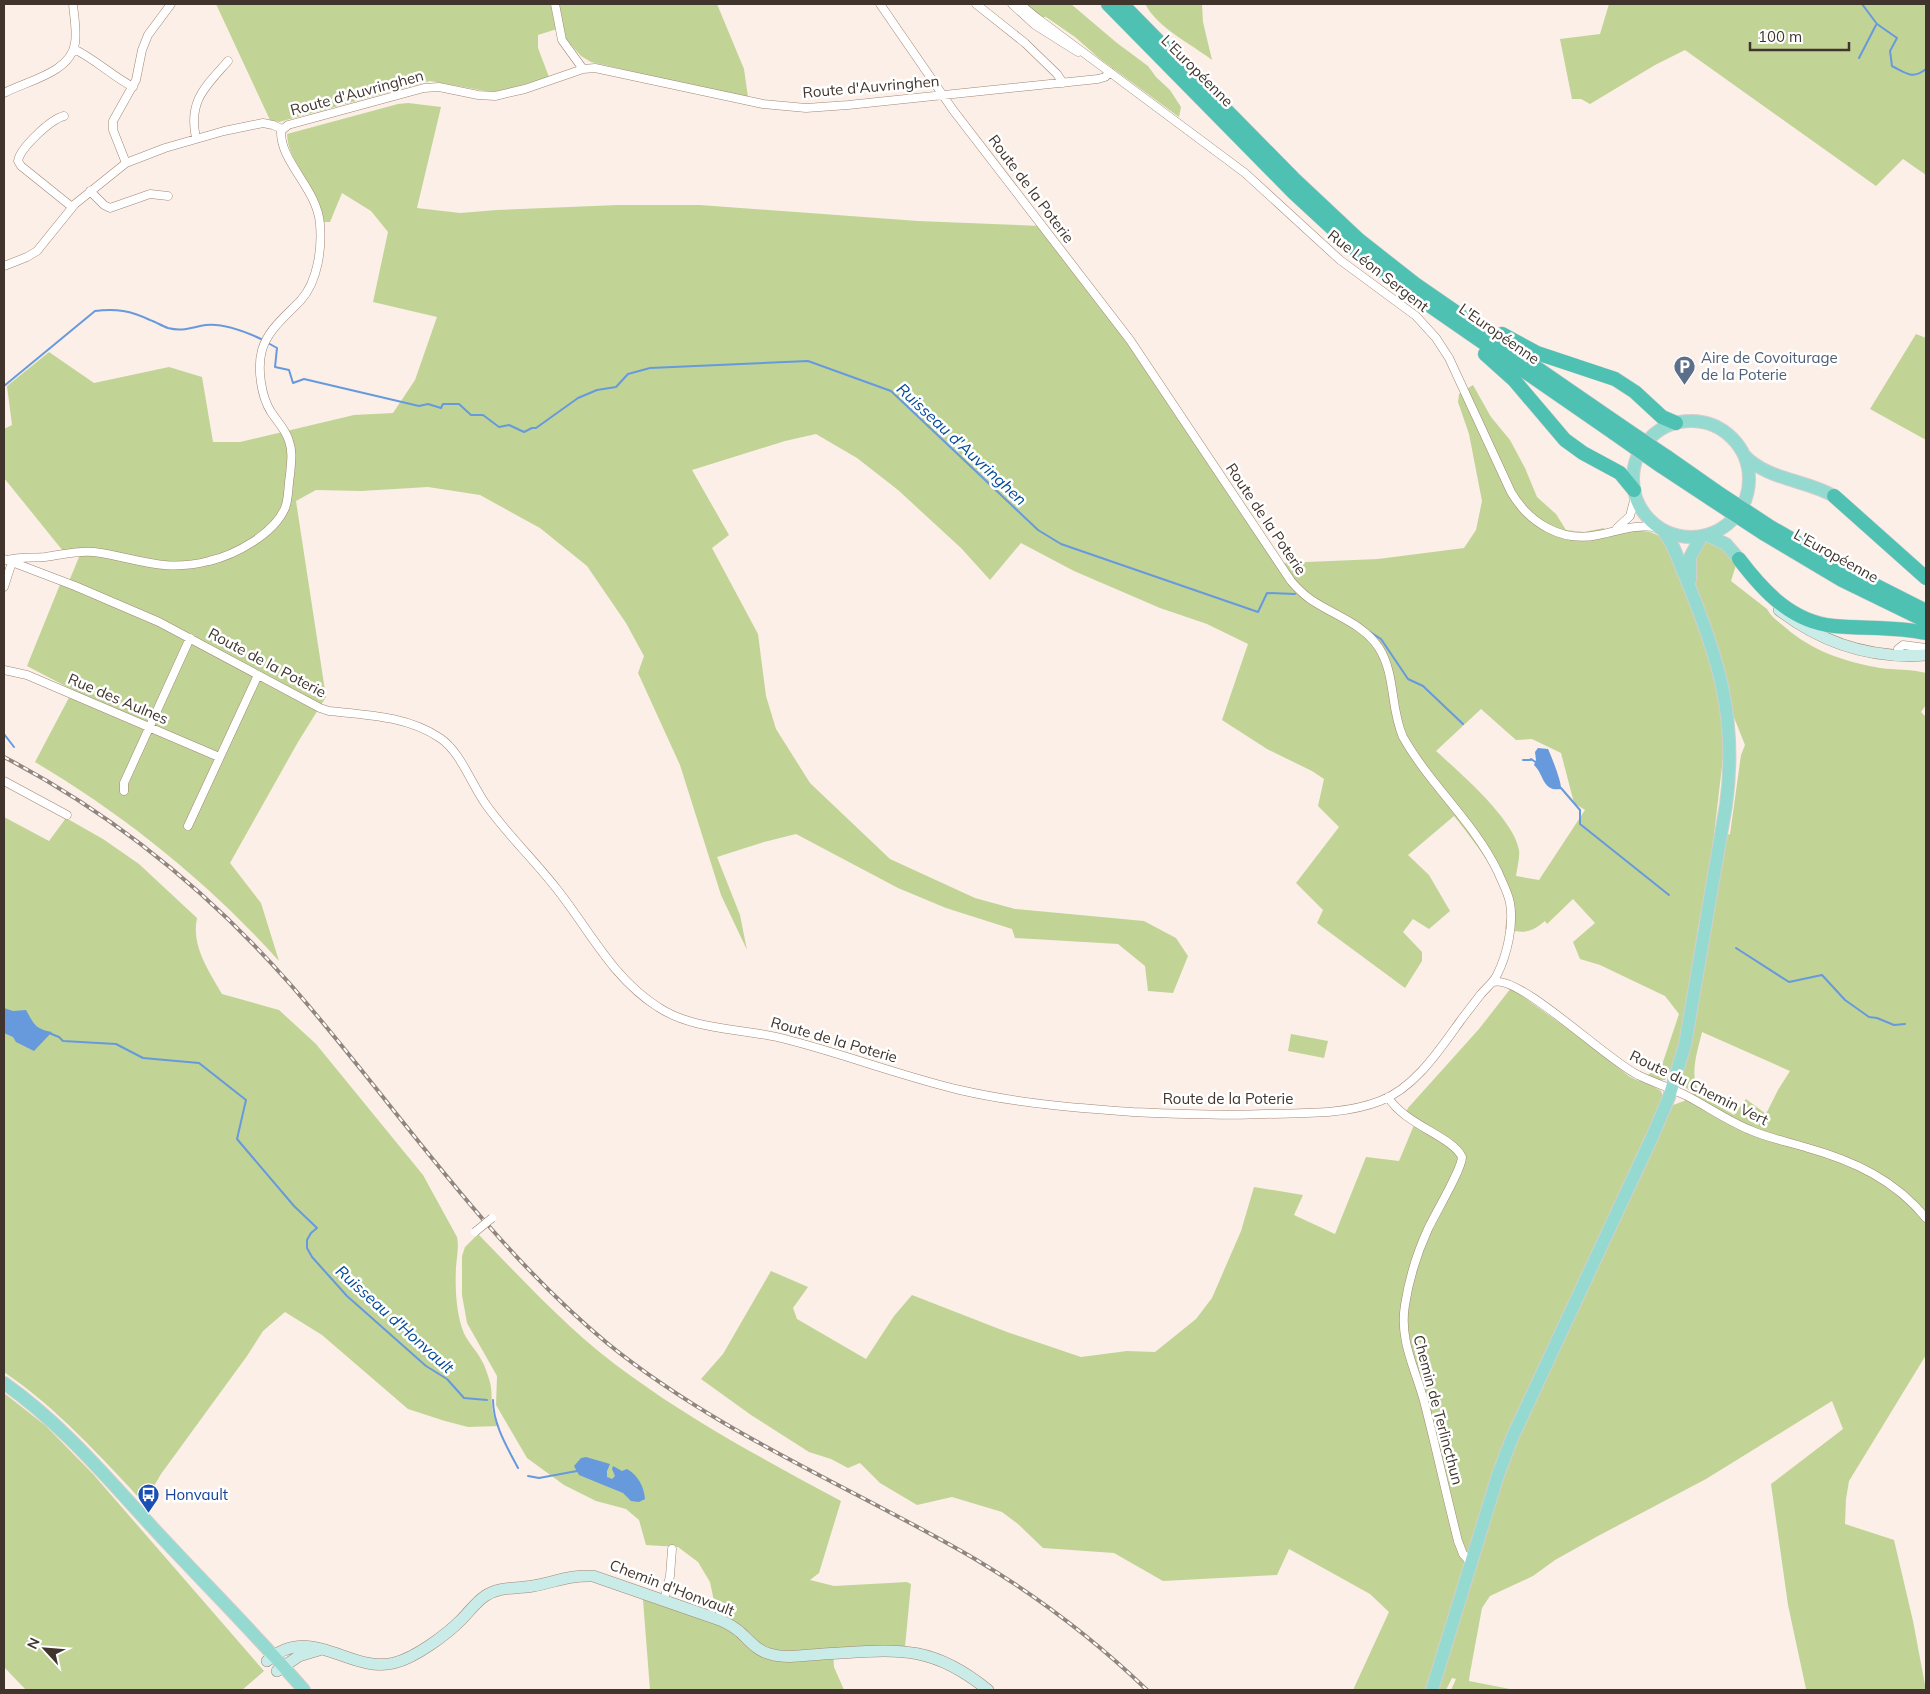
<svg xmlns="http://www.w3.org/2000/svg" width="1930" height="1694" font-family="Mulish,sans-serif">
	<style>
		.green { fill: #c1d496; fill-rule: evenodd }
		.water { fill: #6799dd }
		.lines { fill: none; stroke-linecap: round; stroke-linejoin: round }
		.stream { stroke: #6799dd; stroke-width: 2 }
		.street-casing { stroke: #a28676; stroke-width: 9 }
		.secondary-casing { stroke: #a28676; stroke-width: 12 }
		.primary-casing { stroke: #d1cecd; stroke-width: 14 }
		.highway-casing { stroke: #d1cecd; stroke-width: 15 }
		.street { stroke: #fff; stroke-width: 8 }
		.secondary { stroke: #caece8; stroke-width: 11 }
		.primary { stroke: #95dad1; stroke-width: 12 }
		.highway { stroke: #4fc1b2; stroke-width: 14 }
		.rail-casing { stroke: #91857e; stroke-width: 4 }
		.rail { stroke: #fff; stroke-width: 2; stroke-dasharray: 5.5; stroke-linecap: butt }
		.street-bridge-casing { stroke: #a28676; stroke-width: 9; stroke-linecap: butt }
		.highway-bridge-casing { stroke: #d1cecd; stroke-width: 15; stroke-linecap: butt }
		.street-bridge { stroke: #fff; stroke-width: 8 }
		.highway-bridge { stroke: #4fc1b2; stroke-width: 14 }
		.labels { text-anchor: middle; stroke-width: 5; stroke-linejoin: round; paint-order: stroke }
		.street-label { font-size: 15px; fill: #40342d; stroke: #fff }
		.service-label { font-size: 15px; fill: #4e5e75; stroke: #fff; text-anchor: start }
		.transit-label { font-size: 15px; fill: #164399; stroke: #fff; text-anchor: start }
		.water-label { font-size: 16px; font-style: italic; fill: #004999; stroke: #fff }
	</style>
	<rect width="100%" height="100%" fill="#fbefe7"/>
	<path class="green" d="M216 4H717L744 69 748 97 720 92 591 62 581 56 557 29 538 35V48L549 77 509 89 491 92 430 81 279 122 270 120Z
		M1026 4H1071L1117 43 1148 66 1156 77 1170 90 1181 107 1179 117 1100 59 1075 37 1046 17H1041Z
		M1145 4H1202L1203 22 1212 60C1190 43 1159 29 1145 4Z
		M1609 4H1926V175L1903 159 1876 186 1685 50 1655 65 1590 104 1581 99H1572L1560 39 1600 34Z
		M408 103 441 107 417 208 460 213 497 210 618 205H700L918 221 1042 226 1130 340 1283 563 1378 559 1464 548 1476 530 1482 501 1469 434 1458 402 1459 394 1473 385 1491 417 1510 440 1525 468 1537 497 1556 514 1566 530 1584 532 1604 528 1607 538C1628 530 1652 525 1668 544L1695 614 1718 689 1723 735V758L1710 869 1698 928 1685 1024 1678 1059 1665 1080H1655L1649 1084 1661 1091 1663 1097 1650 1130 1645 1136 1599 1239 1529 1387 1496 1462 1426 1690H1353L1389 1612 1370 1594 1289 1549 1277 1575 1163 1581 1114 1553 1043 1548 1018 1524 1002 1512 952 1497 917 1505 880 1483 860 1463 848 1468 831 1459 809 1452 751 1415 701 1379 723 1354 771 1271 808 1287 793 1308 797 1319 866 1359 894 1316 912 1295 1007 1332 1081 1357 1127 1351 1155 1352 1196 1319 1212 1298 1241 1231 1254 1187 1303 1195 1294 1215 1335 1234 1366 1157 1399 1161 1414 1125 1404 1117 1408 1108 1479 1029 1511 988 1568 1029 1630 1077 1639 1081 1662 1065 1679 1014 1665 996 1600 965 1580 959 1573 942 1595 923 1573 899 1547 924 1545 921C1529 934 1524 933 1505 929 1506 922 1508 916 1508 909 1508 884 1470 836 1454 816L1408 855 1429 875 1450 911 1429 929 1413 919 1403 932 1422 952V961L1405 988 1317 923 1323 910 1296 883 1339 827 1318 806 1324 779 1312 771 1267 749 1222 720 1248 644 1207 624 1160 608 1074 571 1021 543 990 580 961 548 898 490 857 458 816 434 785 441 692 470 729 535 712 548 758 634 766 696 776 729 810 783 890 859 975 898 1015 909 1144 921 1176 938 1188 956 1173 993 1148 991 1145 966 1118 944 1015 938 1012 929 946 908 898 888 796 834 764 842 717 857 740 915 747 950 721 895 680 765 638 673 644 656 626 623 587 566 540 528 480 495 428 487 361 491 316 490 296 501 326 697 298 742 230 863 261 903 279 961C209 883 126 816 35 762L73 690 27 666 61 582 67 586 82 550 63 551 4 478V429L12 425 7 386 49 352 94 383 169 367 202 377 213 442H240L354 415 393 413 415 380 437 317 373 302 388 232 371 211 342 193 330 222H323C322 189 288 167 287 134L398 104ZM1481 709 1516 740 1532 739 1561 753 1574 803 1585 810 1539 880 1516 876C1517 868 1520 858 1519 850 1514 819 1459 772 1436 751Z
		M1916 334 1926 338V440L1870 409Z
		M1710 542 1723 548 1736 565 1731 581 1767 609C1771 617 1779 622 1786 628 1812 651 1846 662 1880 668 1896 670 1911 669 1926 673V705L1921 712 1926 717V1355L1849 1481 1846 1499 1845 1524 1894 1540 1913 1621 1926 1690H1807L1806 1689 1788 1605 1771 1484 1843 1429 1832 1401 1706 1479 1598 1536 1555 1560 1533 1576 1490 1596 1482 1608 1470 1673 1469 1681 1515 1690H1451L1456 1679 1452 1678 1446 1690H1436L1498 1491 1514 1446 1673 1105 1684 1101 1693 1094 1680 1082 1725 836 1730 834 1741 755 1745 745 1733 715 1729 687 1710 626 1696 587 1692 570 1701 543ZM1702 1032 1790 1071 1778 1090 1766 1114 1746 1099 1734 1115C1725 1109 1713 1104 1704 1096 1686 1082 1698 1050 1702 1032Z
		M4 817 49 841 66 818 103 839 139 864 197 918C191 946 209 971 222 994L279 1010 316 1044 423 1175 457 1237C459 1247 457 1256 456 1267 455 1287 456 1309 462 1328 466 1341 476 1349 482 1361 485 1366 487 1373 489 1379 495 1397 487 1407 499 1426L468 1427 445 1421 408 1409 322 1335 285 1312 263 1331 247 1356 161 1474 144 1503C100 1456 57 1408 4 1372Z
		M1291 1034 1328 1041 1324 1058 1288 1051Z
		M478 1234C527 1284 574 1336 631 1376 697 1424 769 1462 841 1501L819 1573 810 1580 834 1586 907 1582 911 1584 905 1647 833 1651 834 1667 844 1690H650L643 1600 648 1593 712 1612 714 1601 710 1582 698 1562 678 1547 646 1545 639 1520 626 1509 596 1501 564 1485 527 1458 496 1405 497 1376 467 1323 462 1295V1256L465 1247Z
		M4 1393 46 1426 93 1474 264 1671 242 1690H26L4 1667Z"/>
	<path class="water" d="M1538 748 1548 749C1551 755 1562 783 1561 789 1542 792 1544 774 1534 765L1536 760 1535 752Z
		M4 1008 13 1011 26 1010C34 1024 35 1029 52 1032L34 1051 16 1042 13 1037 4 1033Z
		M586 1457 610 1464 607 1471V1477L612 1479 615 1476 612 1469 613 1466 622 1471 627 1469C638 1475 644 1487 645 1499L639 1502 631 1501 623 1493 579 1475 574 1466 581 1458Z"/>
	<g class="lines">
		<path class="stream" d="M1862 4 1877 24 1897 38 1890 51 1892 66C1906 73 1912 80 1926 69
			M1859 58 1876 25
			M268 343 277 348 275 367 289 370 293 383 304 379 419 406 428 404 441 408 443 404H459L471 415H483L499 427 509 425 524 432 532 428H536L578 398 597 390 616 387 628 374 650 368 808 361 891 391 1038 530 1061 544 1258 612 1267 593 1295 594
			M4 386 95 311C116 308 131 311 150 320 156 322 162 326 168 328 183 332 192 327 206 325 224 323 244 331 261 339
			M1370 632 1381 639 1408 679 1423 686 1463 724
			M4 734 14 747
			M1523 760H1530L1531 759 1537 763
			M1561 788 1580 810V824L1669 895
			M1736 948 1789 982 1822 975 1845 1000 1869 1017 1877 1018 1894 1025 1905 1024
			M49 1033 59 1037 63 1041 116 1044 143 1058 199 1063 246 1100 237 1139 294 1206 317 1228 311 1233 307 1240V1248L312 1257 347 1296 426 1366 447 1379 464 1398 487 1400
			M493 1400C493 1424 507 1447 518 1468
			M528 1476 539 1478 577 1471"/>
		<defs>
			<path id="street" d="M555 4 562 40 583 69
				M976 4 1025 43 1057 74 1063 83
				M1012 4 1035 25 1078 52
				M1020 4 1037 18 1245 173 1340 260 1416 316 1436 338 1449 358 1511 492C1529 523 1562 543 1598 535 1619 531 1637 523 1658 528
				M74 49C95 59 112 76 133 87
				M4 93C26 81 71 73 75 43 77 31 74 16 73 4
				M64 116C51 119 20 148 18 161L21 166 72 207
				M196 138C188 101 205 87 228 61
				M126 163 113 130V121L136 80 142 50 148 35 171 4
				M90 191 104 205 110 208 150 194 168 196
				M4 266 27 257 37 251 75 204 126 163 165 148 224 131 263 123 273 125 282 129
				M1617 528 1630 516 1635 497
				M4 559 75 586 159 622 320 708 329 711C367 715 407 716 440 738 461 752 472 786 487 806 508 835 534 860 556 888 589 929 612 978 658 1007 694 1031 744 1028 785 1039 844 1054 901 1076 960 1090 1016 1103 1075 1108 1133 1112 1177 1114 1221 1116 1265 1114 1303 1113 1344 1115 1380 1101 1415 1088 1440 1049 1461 1020 1468 1011 1474 1003 1481 994 1487 987 1493 983 1497 975 1507 955 1514 925 1510 903 1508 892 1502 882 1498 872 1474 822 1430 785 1403 737 1390 708 1396 675 1379 648 1364 624 1333 615 1310 599 1303 594 1297 588 1291 581L1130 340 953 110 880 4
				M8 560C20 557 33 558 45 557 62 555 77 550 94 552 138 558 163 573 209 561 235 555 274 534 285 508 289 498 288 485 290 475 291 463 293 452 289 441 286 430 277 421 271 412 261 396 257 368 262 350 268 329 287 315 301 300 318 281 322 248 320 224 317 188 280 162 281 131L288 125 424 88 439 87 478 95 495 96 525 89 583 69 595 68 763 104 806 108 848 105 1098 79 1105 77 1110 72
				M4 587 12 562
				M1899 656 1898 649 1903 645 1926 648
				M4 670 27 675 219 757
				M4 781 67 815
				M124 791V783L190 638
				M188 826 258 675
				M1494 982C1520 975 1609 1062 1638 1075 1654 1083 1671 1088 1687 1096 1708 1107 1728 1121 1750 1130 1768 1138 1789 1142 1808 1148 1854 1161 1895 1180 1926 1218
				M1388 1097C1405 1125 1452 1136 1462 1157 1462 1169 1435 1214 1428 1229 1417 1253 1409 1279 1405 1305 1399 1340 1415 1368 1424 1401 1436 1447 1446 1494 1458 1541L1463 1554 1471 1563
				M664 1601 670 1576 672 1549"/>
			<path id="secondary" d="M1779 610C1822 643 1872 659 1926 655
				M267 1661C311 1622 350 1674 394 1663 415 1658 446 1635 461 1620 469 1612 476 1602 485 1596 499 1586 517 1589 533 1586 556 1582 568 1575 593 1576L720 1620C727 1623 734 1627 740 1632 749 1640 757 1651 770 1654 787 1659 806 1655 823 1654 894 1650 929 1642 988 1690
				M277 1671 299 1656 319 1650"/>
			<path id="primary" d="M1633 479a58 58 0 1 1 116 0a58 58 0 1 1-116 0Z
				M1744 455C1767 480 1804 479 1834 496
				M1707 535 1726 544 1739 559
				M1690 580V557L1701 537
				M4 1383C70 1430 114 1487 169 1545 214 1593 261 1640 304 1690
				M1432 1690 1498 1475 1512 1438 1653 1135 1669 1097 1685 1045 1726 805C1738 718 1718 656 1685 576 1678 561 1675 545 1664 532"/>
			<path id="highway" d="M1108 4 1293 192 1359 253 1413 294 1614 433
				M1122 4 1293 178 1359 240 1415 284 1621 426
				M1502 334 1537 353 1615 379 1635 392 1662 417 1676 423
				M1485 354 1514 380 1565 440 1583 453 1620 473 1634 490
				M1667 457 1717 492
				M1661 466 1711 499
				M1834 496 1926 578
				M1772 528 1851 573 1926 611
				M1763 533 1842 580 1926 621
				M1739 559C1764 592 1792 622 1834 626 1865 629 1895 626 1926 633"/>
		</defs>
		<use href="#street" class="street-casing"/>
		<use href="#secondary" class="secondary-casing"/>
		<use href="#primary" class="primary-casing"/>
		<use href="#highway" class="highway-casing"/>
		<use href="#street" class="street"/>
		<use href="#secondary" class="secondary"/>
		<use href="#primary" class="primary"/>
		<use href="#highway" class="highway"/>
		<defs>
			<path id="rail" d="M4 757C113 814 209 892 290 984 395 1104 483 1240 607 1343 719 1434 852 1487 975 1559 1037 1596 1095 1640 1147 1690"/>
		</defs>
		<use href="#rail" class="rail-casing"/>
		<use href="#rail" class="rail"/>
		<defs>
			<path id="street-bridge" d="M475 1232 492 1218"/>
			<path id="highway-bridge" d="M1621 426 1667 457
				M1614 433 1661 466
				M1717 492 1772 528
				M1711 499 1763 533"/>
		</defs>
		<use href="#street-bridge" class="street-bridge-casing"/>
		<use href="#highway-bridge" class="highway-bridge-casing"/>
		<use href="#street-bridge" class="street-bridge"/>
		<use href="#highway-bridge" class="highway-bridge"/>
	</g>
	<defs>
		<symbol id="parking-pin" viewBox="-11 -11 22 30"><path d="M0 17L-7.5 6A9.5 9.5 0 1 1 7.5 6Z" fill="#5c6f8a" stroke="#fff"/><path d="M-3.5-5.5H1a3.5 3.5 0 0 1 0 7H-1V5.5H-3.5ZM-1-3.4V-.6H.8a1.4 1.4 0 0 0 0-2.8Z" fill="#fff"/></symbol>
		<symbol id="bus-pin" viewBox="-11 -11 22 30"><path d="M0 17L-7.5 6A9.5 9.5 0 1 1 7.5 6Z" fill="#1a4fb4" stroke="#fff"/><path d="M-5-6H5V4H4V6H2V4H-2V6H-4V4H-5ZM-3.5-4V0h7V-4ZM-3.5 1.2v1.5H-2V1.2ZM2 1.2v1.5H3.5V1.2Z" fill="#fff"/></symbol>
	</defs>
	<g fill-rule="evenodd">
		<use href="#parking-pin" x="1672" y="354" width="25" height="34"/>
		<use href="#bus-pin" x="136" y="1482" width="25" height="34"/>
	</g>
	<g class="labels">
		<g class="street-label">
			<text transform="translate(1197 71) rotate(45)" y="5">L'Européenne</text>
			<text transform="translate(871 87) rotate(-5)" y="5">Route d'Auvringhen</text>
			<text transform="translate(357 93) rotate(-15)" y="5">Route d'Auvringhen</text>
			<text transform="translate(1031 189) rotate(53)" y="5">Route de la Poterie</text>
			<text transform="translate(1378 271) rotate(38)" y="5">Rue Léon Sergent</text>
			<text transform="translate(1499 334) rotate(35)" y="5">L'Européenne</text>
			<text transform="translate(1266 519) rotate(56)" y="5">Route de la Poterie</text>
			<text transform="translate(1836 556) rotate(29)" y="5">L'Européenne</text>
			<text transform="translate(267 663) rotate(28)" y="5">Route de la Poterie</text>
			<text transform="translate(118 699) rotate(23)" y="5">Rue des Aulnes</text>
			<text transform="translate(834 1040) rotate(16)" y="5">Route de la Poterie</text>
			<text transform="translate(1699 1088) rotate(26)" y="5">Route du Chemin Vert</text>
			<text x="1228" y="1104">Route de la Poterie</text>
			<text transform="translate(1438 1410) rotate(75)" y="5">Chemin de Terlincthun</text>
			<text transform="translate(672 1588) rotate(21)" y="5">Chemin d'Honvault</text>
		</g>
		<g class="service-label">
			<text x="1701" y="363">Aire de Covoiturage<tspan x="1701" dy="17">de la Poterie</tspan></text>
		</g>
		<g class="transit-label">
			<text x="165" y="1500">Honvault</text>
		</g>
		<g class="water-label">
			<text transform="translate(962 444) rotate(43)" y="6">Ruisseau d'Auvringhen</text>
			<text transform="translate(395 1319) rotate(42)" y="6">Ruisseau d'Honvault</text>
		</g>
	</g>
	<rect width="1930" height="1694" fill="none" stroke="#40342d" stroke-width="10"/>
	<g transform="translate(45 1649) rotate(296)" stroke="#ffffff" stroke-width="4" paint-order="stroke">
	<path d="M0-4L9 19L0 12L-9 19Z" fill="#40342d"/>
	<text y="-8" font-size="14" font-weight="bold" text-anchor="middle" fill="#40342d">N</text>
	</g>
	<path d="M1750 42v8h99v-8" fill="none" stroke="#40342d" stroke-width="2.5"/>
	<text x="1758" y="42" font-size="15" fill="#40342d" stroke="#ffffff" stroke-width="4" paint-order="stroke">100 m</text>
</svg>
